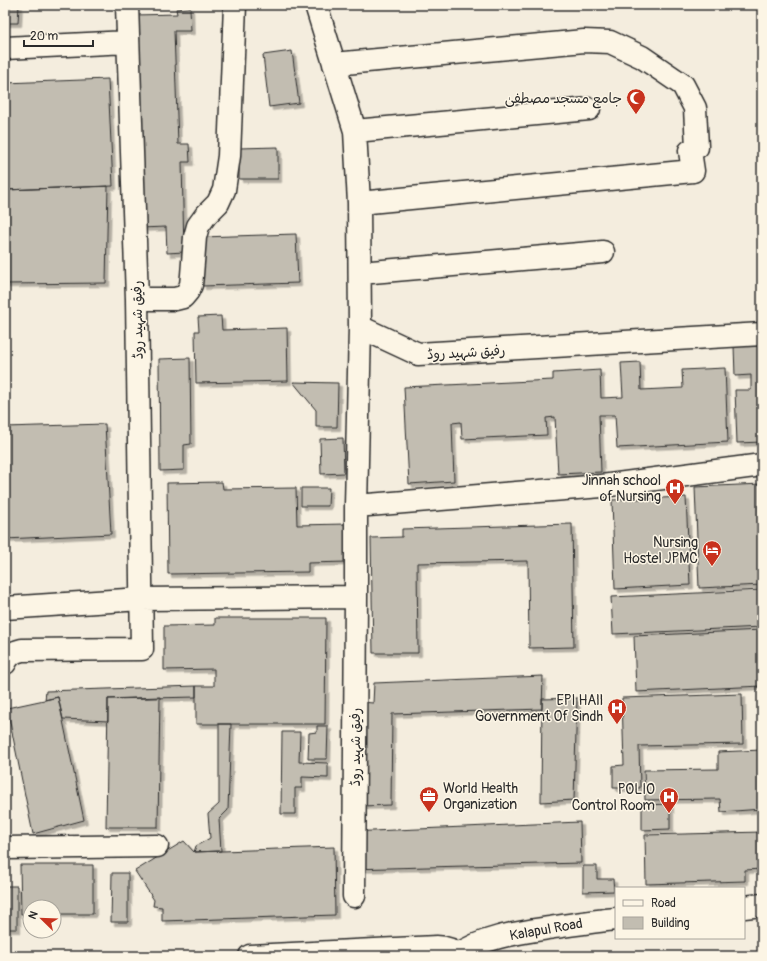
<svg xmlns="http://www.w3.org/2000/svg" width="767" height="961" font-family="Pangolin,'Playpen Sans Arabic',sans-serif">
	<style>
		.building { fill: #c2bdb1; stroke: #2b2b2b; filter: url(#shadow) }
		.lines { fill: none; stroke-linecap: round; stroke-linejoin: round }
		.minor-casing { stroke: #2b2b2b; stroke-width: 25 }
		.major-casing { stroke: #2b2b2b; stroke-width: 25 }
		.minor { stroke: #fcf5e5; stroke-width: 22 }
		.major { stroke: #fcf5e5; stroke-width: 22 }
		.labels { text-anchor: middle; stroke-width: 3; stroke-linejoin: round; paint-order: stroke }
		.poi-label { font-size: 14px; fill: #2b2b2b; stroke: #fcf5e5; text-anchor: end }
		.street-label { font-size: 14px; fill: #2b2b2b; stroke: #fcf5e5 }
	</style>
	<defs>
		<filter id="shadow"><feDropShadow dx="3.5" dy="3.5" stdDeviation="0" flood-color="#0004"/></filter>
	</defs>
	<rect width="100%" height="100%" fill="#f4edde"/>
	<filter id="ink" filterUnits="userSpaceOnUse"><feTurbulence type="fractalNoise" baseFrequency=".025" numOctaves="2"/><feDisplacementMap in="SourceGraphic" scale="8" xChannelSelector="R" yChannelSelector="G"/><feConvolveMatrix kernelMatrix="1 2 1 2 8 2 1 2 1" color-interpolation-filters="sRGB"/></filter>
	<g filter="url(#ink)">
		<path class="building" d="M5 5H19L18 23H5Z
			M190 8 191 31H174L178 144H189L190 162H182L184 252 167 253 166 227 140 228 135 15 177 14 176 9Z
			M292 51 299 103 269 107 263 55Z
			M108 79 113 186 5 190V83Z
			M278 147V179H239V148Z
			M108 186 106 283 5 284V190Z
			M296 234 298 283 202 286 201 237Z
			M221 316 222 330 287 328 288 381 196 383 195 331H199L198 317Z
			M762 345V442L737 443 735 390H751V375L735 376 734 346Z
			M190 358 191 444 184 445V470L160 471 159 359Z
			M640 362 641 390 683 388 682 370 725 368 728 442 617 448 615 415H599L601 472 558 474 555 417 546 418 547 435 462 439 461 422 452 423 454 481 409 484 404 387 553 380V373L600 370 601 398 623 397 621 363Z
			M293 382 338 383 337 427H316V410Z
			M105 424 111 534 5 539V427Z
			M343 438 344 473 321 474 320 439Z
			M222 482 223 489 296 488 297 525 346 524 347 562 308 563V572L168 574 167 483Z
			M762 484V585L699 588 695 487Z
			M301 488H329L328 506H301Z
			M686 497 690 585 615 589 612 500Z
			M572 524 574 647 529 648 528 561 417 563 418 653H373L371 538 402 537V529Z
			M762 590V627L613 634 611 597Z
			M215 618H326L325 724H196V686H214V669L164 670V626L215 625Z
			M762 630V686L636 692 634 636Z
			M543 676 542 709 392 714 391 805 360 806 362 702 373 703 374 683Z
			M196 686V697L108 699V721L63 719 58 697 45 700 46 691Z
			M742 694 743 744 639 746 640 788H613V766L624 765 622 698Z
			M58 697 84 820 33 834 7 708Z
			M160 697 158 827H106L108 699Z
			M577 698 574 800 541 802 542 699Z
			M219 724H231L228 810 219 819 221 851 194 852 196 846 210 838 208 814 219 804Z
			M317 726H328L327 759H308L309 733 317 732Z
			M282 732H300L299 762 328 763V778L302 777V788H295V814H281Z
			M762 750V809L721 812 720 799 645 800 644 770 718 769V752Z
			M670 804V829L642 830V805Z
			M580 822 581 863 350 869 349 832Z
			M762 832V869L745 870V881L646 884 645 835Z
			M184 841 194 852 334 847 335 915 162 921V907L153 906 154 900 135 871Z
			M20 865H93V914H54V907H30V914H21Z
			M583 866H597V879H613L614 891 583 892Z
			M112 873H128V922H111Z
			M5 886H17V929H5Z"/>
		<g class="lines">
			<defs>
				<path id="minor" d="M316 5 355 131 359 203 360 327 418 354 762 334
					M5 48 128 42
					M334 64 584 41 610 42 642 57 683 85 695 108 697 147 690 151 693 171 359 203
					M355 131 589 109
					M360 273 603 252
					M137 299H175L183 297 188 291 191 285 192 275 195 237 198 226 206 215 218 203 224 190 229 156 235 5
					M356 506 602 486 762 465
					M5 608 141 599 356 597V506L360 327
					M5 663C9 655 13 652 22 650L142 649 137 299 127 5
					M5 848 157 846
					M354 896 356 597
					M744 907 762 905
					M456 956C484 936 523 932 555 927 576 924 596 921 616 919"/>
				<path id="major" d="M250 956 437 947C446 947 453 950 460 956"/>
			</defs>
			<use href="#minor" class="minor-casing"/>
			<use href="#major" class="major-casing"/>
			<use href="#minor" class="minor"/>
			<use href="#major" class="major"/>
		</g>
	</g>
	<defs>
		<symbol id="mosque-pin" viewBox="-11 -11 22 30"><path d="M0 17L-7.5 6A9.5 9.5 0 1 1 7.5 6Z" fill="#c8321e" stroke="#fcf5e5"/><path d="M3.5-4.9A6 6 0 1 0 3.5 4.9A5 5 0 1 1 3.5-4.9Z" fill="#fff"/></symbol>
		<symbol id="hospital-pin" viewBox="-11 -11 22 30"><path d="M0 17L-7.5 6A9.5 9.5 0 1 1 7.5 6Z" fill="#c8321e" stroke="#fcf5e5"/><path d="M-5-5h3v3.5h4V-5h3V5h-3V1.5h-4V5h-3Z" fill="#fff"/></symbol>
		<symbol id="hotel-pin" viewBox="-11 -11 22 30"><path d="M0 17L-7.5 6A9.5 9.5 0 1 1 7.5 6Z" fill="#c8321e" stroke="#fcf5e5"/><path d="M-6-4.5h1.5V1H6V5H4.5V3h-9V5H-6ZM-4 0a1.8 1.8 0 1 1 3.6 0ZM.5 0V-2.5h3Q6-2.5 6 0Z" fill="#fff"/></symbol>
		<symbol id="office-pin" viewBox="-11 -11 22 30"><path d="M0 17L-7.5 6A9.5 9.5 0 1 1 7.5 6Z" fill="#c8321e" stroke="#fcf5e5"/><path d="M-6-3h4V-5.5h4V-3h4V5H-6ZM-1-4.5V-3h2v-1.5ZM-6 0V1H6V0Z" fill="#fff"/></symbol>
	</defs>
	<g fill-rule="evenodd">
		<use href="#mosque-pin" x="625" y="87" width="22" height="30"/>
		<use href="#hospital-pin" x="664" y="477" width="22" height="30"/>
		<use href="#hotel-pin" x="701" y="539" width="22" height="30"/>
		<use href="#hospital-pin" x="606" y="697" width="22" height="30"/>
		<use href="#office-pin" x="418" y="785" width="22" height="30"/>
		<use href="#hospital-pin" x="658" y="786" width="22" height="30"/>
	</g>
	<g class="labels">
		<g class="poi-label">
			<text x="622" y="103">جامع مسجد مصطفیٰ</text>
			<text x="661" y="485">Jinnah school<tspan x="661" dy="16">of Nursing</tspan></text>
			<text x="698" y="547">Nursing<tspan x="698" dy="16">Hostel JPMC</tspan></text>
			<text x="603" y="705">EPI HAll<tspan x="603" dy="16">Government Of Sindh</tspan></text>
			<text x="443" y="793" text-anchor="start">World Health<tspan x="443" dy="16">Organization</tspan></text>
			<text x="655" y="794">POLIO<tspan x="655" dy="16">Control Room</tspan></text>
		</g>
		<g class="street-label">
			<text transform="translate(137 320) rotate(-91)" y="5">رفیق شہید روڈ</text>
			<text transform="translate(466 352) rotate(-3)" y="5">رفیق شہید روڈ</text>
			<text transform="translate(355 747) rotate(-90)" y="5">رفیق شہید روڈ</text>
			<text transform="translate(546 929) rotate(-10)" y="5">Kalapul Road</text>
		</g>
	</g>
	<rect width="767" height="961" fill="none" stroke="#fcf5e5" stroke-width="20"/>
	<rect x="10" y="10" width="747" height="941" fill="none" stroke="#2b2b2b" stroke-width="1.5" filter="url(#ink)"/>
	<rect x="615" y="887" width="130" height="52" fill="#fcf5e5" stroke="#a8a49b"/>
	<rect x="623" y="900" width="20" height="6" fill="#fcf5e5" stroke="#a8a49b"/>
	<text x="651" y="907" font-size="12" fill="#2b2b2b">Road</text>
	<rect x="623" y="917" width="20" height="12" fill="#c2bdb1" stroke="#a8a49b"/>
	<text x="651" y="927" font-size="12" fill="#2b2b2b">Building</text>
	<g transform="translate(42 919) rotate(293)"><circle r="19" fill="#fcf5e5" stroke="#a8a49b"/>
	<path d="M0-3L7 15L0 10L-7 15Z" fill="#c8321e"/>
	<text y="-6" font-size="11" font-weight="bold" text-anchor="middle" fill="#2b2b2b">N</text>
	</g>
	<path d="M24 40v6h69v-6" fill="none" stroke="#2b2b2b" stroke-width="2"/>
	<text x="30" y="40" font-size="12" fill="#2b2b2b" stroke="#fcf5e5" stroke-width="3" paint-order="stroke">20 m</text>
</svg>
